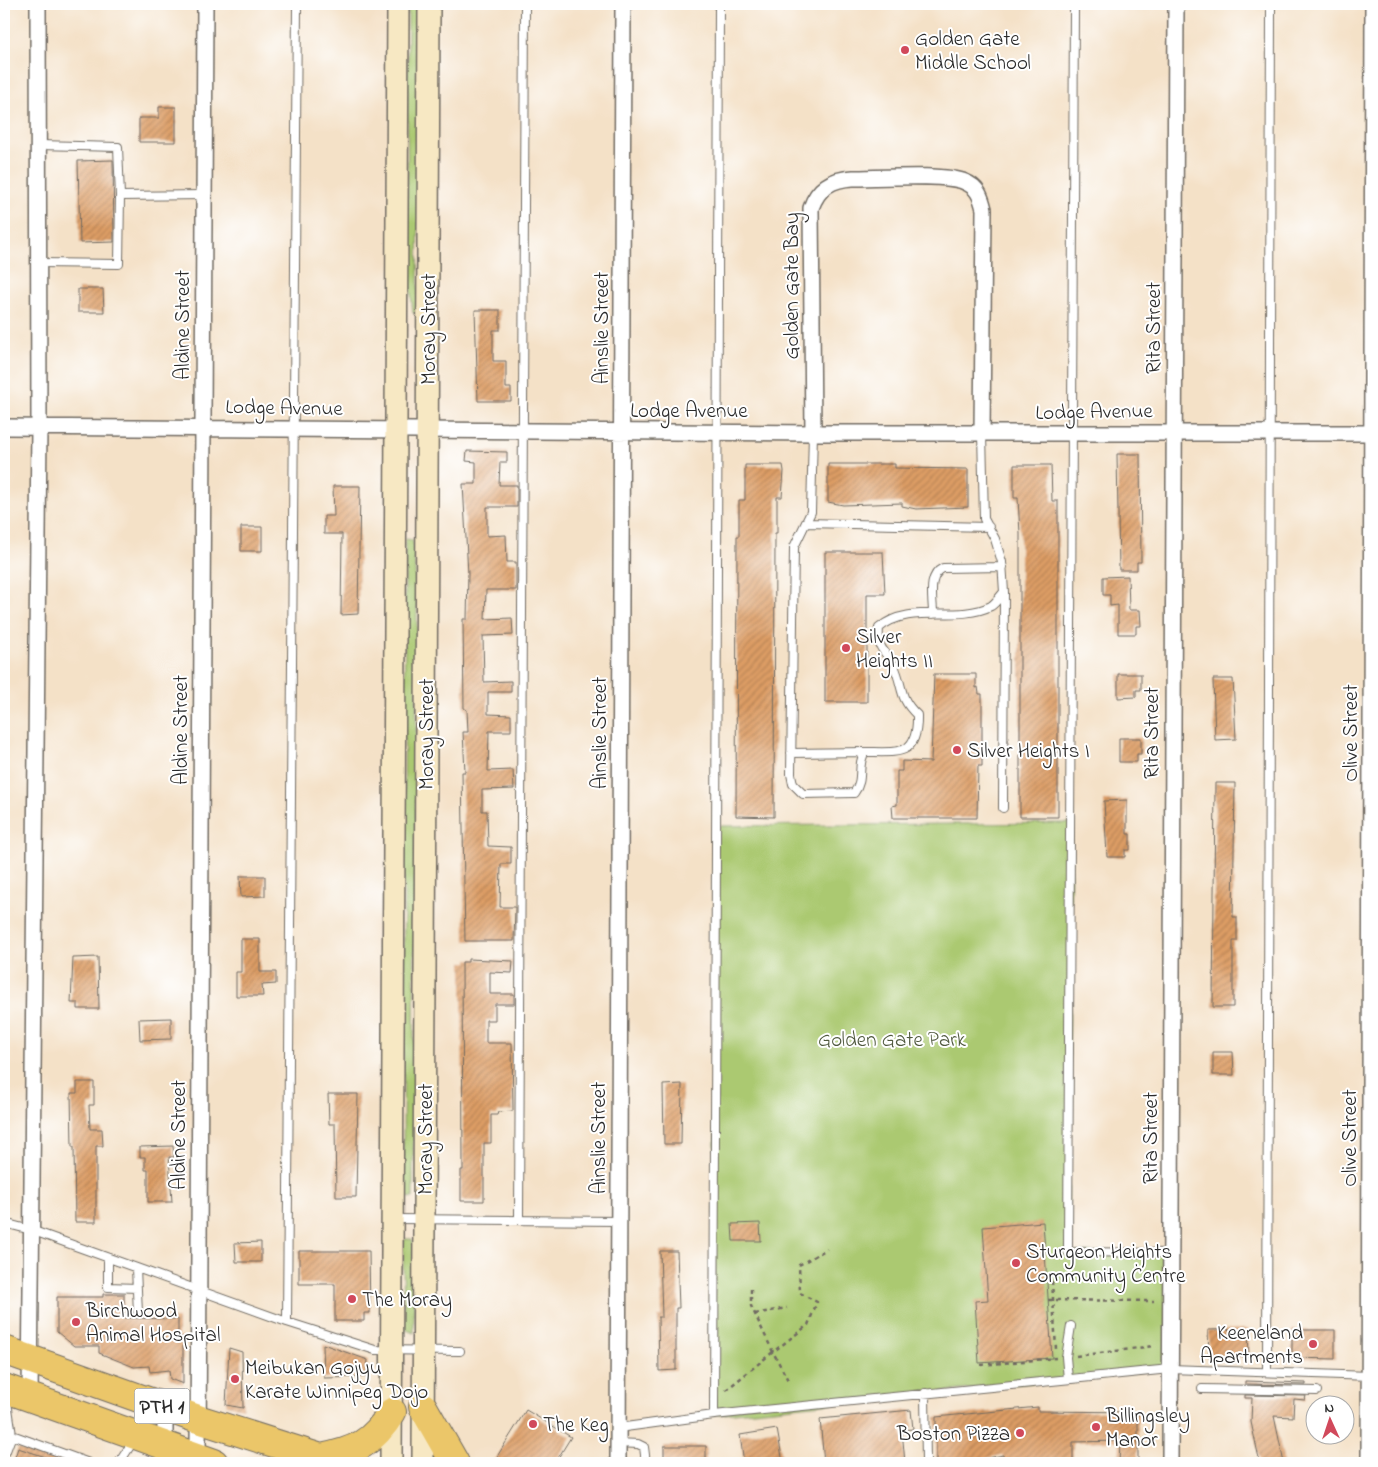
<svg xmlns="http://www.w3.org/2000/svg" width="1378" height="1467" font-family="'Indie Flower',sans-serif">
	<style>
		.green { fill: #abc971; stroke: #6b7a4e }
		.building { fill: url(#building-hatch) }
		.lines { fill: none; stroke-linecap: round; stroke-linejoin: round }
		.lane-casing { stroke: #716b62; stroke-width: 10 }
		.street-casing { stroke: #716b62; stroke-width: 18 }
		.secondary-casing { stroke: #716b62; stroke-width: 24 }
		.highway-casing { stroke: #716b62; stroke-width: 30 }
		.path { stroke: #716b62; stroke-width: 2.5; stroke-dasharray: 4 4; stroke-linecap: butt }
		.lane { stroke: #fff; stroke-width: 8 }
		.street { stroke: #fff; stroke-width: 15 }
		.secondary { stroke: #f7e8c3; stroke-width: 21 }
		.highway { stroke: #ebc669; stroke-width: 28 }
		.poi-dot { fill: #d1495b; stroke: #fff; stroke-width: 2 }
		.labels { text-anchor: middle; stroke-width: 4; stroke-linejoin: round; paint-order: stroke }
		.shield { fill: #fff; stroke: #6b6b6b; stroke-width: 1 }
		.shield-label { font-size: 20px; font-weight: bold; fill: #2b2b2b }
		.poi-label { font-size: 21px; fill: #2b2b2b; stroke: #fff; text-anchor: start }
		.street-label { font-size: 21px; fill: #2b2b2b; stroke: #fff }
		.park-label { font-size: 21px; fill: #515a40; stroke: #fff }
	</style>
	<defs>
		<pattern id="building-hatch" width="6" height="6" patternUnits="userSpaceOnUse" patternTransform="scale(1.25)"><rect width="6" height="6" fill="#dd9d65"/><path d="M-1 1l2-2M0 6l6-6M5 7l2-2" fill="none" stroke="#b38053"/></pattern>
	</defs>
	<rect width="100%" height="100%" fill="#fff"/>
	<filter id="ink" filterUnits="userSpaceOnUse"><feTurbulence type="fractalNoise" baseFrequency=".02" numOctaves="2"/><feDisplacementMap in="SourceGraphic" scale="10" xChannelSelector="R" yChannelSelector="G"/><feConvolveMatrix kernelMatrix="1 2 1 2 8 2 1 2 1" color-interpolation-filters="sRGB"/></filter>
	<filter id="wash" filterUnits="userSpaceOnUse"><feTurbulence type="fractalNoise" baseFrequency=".0096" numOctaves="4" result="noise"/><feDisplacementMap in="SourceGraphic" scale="20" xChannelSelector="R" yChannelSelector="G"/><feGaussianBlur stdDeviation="1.12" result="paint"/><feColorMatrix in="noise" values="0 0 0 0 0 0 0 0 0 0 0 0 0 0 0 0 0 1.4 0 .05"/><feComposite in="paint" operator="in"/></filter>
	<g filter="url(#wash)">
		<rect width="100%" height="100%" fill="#f4e1c7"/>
		<path class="green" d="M408 4H420L418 314 413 313 407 256Z
			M405 539 413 540 417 601 413 1198 405 1197 403 1188Z
			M1071 823 1068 1252 1171 1253 1170 1369 714 1415 716 826Z
			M404 1239H412L414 1246V1333L404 1329 403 1252Z"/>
		<g id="blocks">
			<path class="building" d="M159 107H176V142H139V118H159Z
				M113 160 114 242 80 243 78 161Z
				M78 289H103L104 312H78Z
				M475 310H500V330H493V361H506V388H511V401H478Z
				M467 451 507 452V462H500L499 485H517V507H487V536L506 535 507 562H516V590H486L485 619 512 618 513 635 483 636 484 682 511 681V692H488V714L511 715V731H489L488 771 513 770 514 789 482 790V811H487L488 846 511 847V864H501L500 907H515L514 941H465L462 772H465L463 732H468L467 710 464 708 463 619H467L468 574 463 484H476V462L466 461Z
				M1117 454H1140L1141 562H1137V570H1119Z
				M828 464H895V468L968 469V507L916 509 902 506V503L843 505 828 502Z
				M745 465H783L784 471 782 497H777V533H775L774 817 736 816 737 536H739V500H745Z
				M1014 465H1051L1052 501H1058V817H1020V534L1018 498H1014Z
				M333 486H360L358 614 341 615 342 534H324V516H334Z
				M241 527H262V551H241Z
				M825 552H883L885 594H867V702H825Z
				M1128 576 1129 610H1140L1141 626H1136V634H1118V605L1110 606V595H1103V577Z
				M934 674H976V688L978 687 979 694H982V766H978L977 818H893L892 806 897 805V771H902V761L931 762Z
				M1118 674H1141V690H1136V697L1118 698Z
				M1213 679H1233L1236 739 1215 740Z
				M1119 738H1141V754H1137V762H1119Z
				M1215 783H1235L1233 917H1237V941H1233V1007H1213Z
				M1127 800V834H1130V850H1125V857H1107L1104 801Z
				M240 876H265V896L241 897Z
				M241 939H260V972H276V984L262 985 263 996H236V972H241Z
				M98 957 99 1009H78V1003H71L73 958Z
				M468 959 513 961 512 973 490 972V994H514V1004H495V1020H486V1043H512L513 1111 498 1112 497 1115H491V1143H484V1201H461V1170H463L462 962H468Z
				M171 1018V1039L140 1040 139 1019Z
				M1213 1052H1233L1234 1075H1213Z
				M77 1082H94V1105H89L90 1129H102L103 1146H96V1222H75L74 1147H72L71 1093H77Z
				M682 1084 681 1144H664L663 1085Z
				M328 1094H358L356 1197H336L335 1124H329Z
				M173 1146 174 1157H169L172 1202H148V1170H145V1157H140V1147Z
				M1043 1222 1052 1358 979 1363 975 1301 988 1300 983 1227Z
				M760 1223 761 1241H733L732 1224Z
				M261 1242V1262H236L235 1243Z
				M299 1251H369L370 1313H364V1321H335V1284H299Z
				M660 1251H677L679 1308H676V1370L659 1371 658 1317H662Z
				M103 1294H124V1318L178 1319V1337H183V1384L170 1379 169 1370 150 1372 149 1366 134 1367 99 1353V1346H74L57 1332V1297H103Z
				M1248 1329 1249 1356 1209 1357 1208 1330Z
				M1292 1330H1335V1359L1292 1358Z
				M323 1344 368 1360 366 1377 324 1378Z
				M229 1348 242 1352 243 1408 226 1405Z
				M1245 1381 1306 1383V1385L1245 1384Z
				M1245 1395 1306 1396 1305 1400 1294 1399 1293 1417 1274 1416 1284 1463H1260L1251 1422 1252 1398H1245Z
				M1038 1407V1411L1138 1412V1463H1119L1120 1441 1073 1442V1463H1004L1003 1455 964 1463H936V1417Z
				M526 1410 571 1437 555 1463H493Z
				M911 1410 913 1429 902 1430 905 1463H824L820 1419Z
				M777 1429 783 1463H744L740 1435Z
				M664 1446H706V1463H664Z
				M18 1448 58 1461 57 1463H13Z"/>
		</g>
	</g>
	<g filter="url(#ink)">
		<use href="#blocks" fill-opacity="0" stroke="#716b62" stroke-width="1"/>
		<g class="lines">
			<defs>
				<path id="lane" d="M1074 4 1068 1252 1171 1253
					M39 145 118 147 120 196
					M39 263 119 264 120 196 204 195
					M813 433 811 512 794 547 791 774 793 784 803 794 854 793C865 779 856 765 865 752 899 752 918 757 917 715 898 697 904 688 894 666 886 649 877 653 879 628 910 602 956 623 991 606 996 603 1000 596 1004 592L1002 562 995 539 984 519 982 433
					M806 523 989 527
					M933 614C933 598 927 576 943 568L1003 567
					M791 753 865 752
					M1003 808 1004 592
					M394 1219 619 1221
					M519 1219 525 4
					M4 1223 31 1230 287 1322 375 1350 460 1351
					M108 1258V1287L137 1288
					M136 1268 138 1313
					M287 1322 297 4
					M1267 1372 1271 4
					M1068 1379 1066 1357 1071 1326
					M1202 1389 1317 1391
					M925 1393 926 1463
					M6 1395 12 1435 89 1463
					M714 1415 719 4
					M618 1428 714 1415 1170 1369 1370 1376
					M4 1432 12 1435 4 1456
					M618 1443 638 1444 644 1447 646 1463
					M119 1463 134 1440"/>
				<path id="street" d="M4 427 813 433H1374
					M813 433 811 208C818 187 832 179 853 178 877 178 946 173 965 182 978 187 981 197 984 209L982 433
					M30 1397 39 427 38 4
					M165 1407V1463
					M198 1457 205 4
					M618 1463 623 4
					M1170 1463 1176 4
					M1369 1463 1373 4"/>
				<path id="secondary" d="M391 1463 398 4
					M423 1463 429 4"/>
				<path id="highway" d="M4 1350 198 1419 337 1463
					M4 1388 214 1463
					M423 1407 455 1463
					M321 1458C356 1451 373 1443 392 1412"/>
			</defs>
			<use href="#lane" class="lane-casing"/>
			<use href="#street" class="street-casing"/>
			<use href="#secondary" class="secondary-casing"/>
			<use href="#highway" class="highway-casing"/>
			<path class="path" d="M4 15 7 21 8 111 4 142
				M1052 1281 1056 1349
				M751 1289V1306L773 1352 808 1325 817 1302 800 1293 799 1265 827 1249
				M1048 1300 1154 1301
				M755 1314 787 1308
				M1076 1356 1154 1346
				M981 1365 1056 1358
				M726 1390 773 1352 789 1382"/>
			<use href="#lane" class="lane"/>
			<use href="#street" class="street"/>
			<use href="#secondary" class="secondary"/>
			<use href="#highway" class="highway"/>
		</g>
	</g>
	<g class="poi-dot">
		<circle cx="905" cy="50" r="5"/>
		<circle cx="846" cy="648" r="5"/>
		<circle cx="957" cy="750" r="5"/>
		<circle cx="1016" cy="1263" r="5"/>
		<circle cx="352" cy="1299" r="5"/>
		<circle cx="76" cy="1322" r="5"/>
		<circle cx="1313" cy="1344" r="5"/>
		<circle cx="235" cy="1379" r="5"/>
		<circle cx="533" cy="1424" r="5"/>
		<circle cx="1096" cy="1427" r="5"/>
		<circle cx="1020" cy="1433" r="5"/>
	</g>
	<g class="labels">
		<rect class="shield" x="134.5" y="1388.5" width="55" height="35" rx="4"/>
		<g class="shield-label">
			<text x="162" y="1413">PTH 1</text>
		</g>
		<g class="poi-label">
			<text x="915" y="45">Golden Gate<tspan x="915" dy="24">Middle School</tspan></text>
			<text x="856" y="643">Silver<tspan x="856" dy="24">Heights II</tspan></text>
			<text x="967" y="757">Silver Heights I</text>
			<text x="1026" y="1258">Sturgeon Heights<tspan x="1026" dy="24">Community Centre</tspan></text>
			<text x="362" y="1306">The Moray</text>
			<text x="86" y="1317">Birchwood<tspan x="86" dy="24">Animal Hospital</tspan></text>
			<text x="1303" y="1339" text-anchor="end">Keeneland<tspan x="1303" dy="24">Apartments</tspan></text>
			<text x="245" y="1374">Meibukan Gojyu<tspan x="245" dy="24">Karate Winnipeg Dojo</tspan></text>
			<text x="1106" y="1422">Billingsley<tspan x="1106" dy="24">Manor</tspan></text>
			<text x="543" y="1431">The Keg</text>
			<text x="1010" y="1440" text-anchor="end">Boston Pizza</text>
		</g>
		<g class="street-label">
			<text transform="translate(791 286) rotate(-90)" y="7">Golden Gate Bay</text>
			<text transform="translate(182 325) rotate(-90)" y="7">Aldine Street</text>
			<text transform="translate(601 328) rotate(-90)" y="7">Ainslie Street</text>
			<text transform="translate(1153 328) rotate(-90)" y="7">Rita Street</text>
			<text transform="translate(428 329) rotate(-90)" y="7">Moray Street</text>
			<text transform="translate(284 407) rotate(1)" y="7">Lodge Avenue</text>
			<text x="689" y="417">Lodge Avenue</text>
			<text transform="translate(1094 411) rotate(-1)" y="7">Lodge Avenue</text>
			<text transform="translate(180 730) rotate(-90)" y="7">Aldine Street</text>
			<text transform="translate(599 733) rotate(-90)" y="7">Ainslie Street</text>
			<text transform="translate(1151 733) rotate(-90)" y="7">Rita Street</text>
			<text transform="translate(1350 733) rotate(-90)" y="7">Olive Street</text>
			<text transform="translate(426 734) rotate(-90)" y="7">Moray Street</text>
			<text transform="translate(178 1135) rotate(-90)" y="7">Aldine Street</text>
			<text transform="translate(598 1138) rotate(-90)" y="7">Ainslie Street</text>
			<text transform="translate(1150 1138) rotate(-90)" y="7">Rita Street</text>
			<text transform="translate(1349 1138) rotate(-90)" y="7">Olive Street</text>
			<text transform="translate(425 1139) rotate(-90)" y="7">Moray Street</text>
		</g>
		<g class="park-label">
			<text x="892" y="1046">Golden Gate Park</text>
		</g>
	</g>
	<rect width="1378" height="1467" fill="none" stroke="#fff" stroke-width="20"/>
	<g transform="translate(1330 1420) rotate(357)"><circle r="24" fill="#ffffff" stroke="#aaaaaa"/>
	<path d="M0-4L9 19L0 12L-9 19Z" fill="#d1495b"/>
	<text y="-8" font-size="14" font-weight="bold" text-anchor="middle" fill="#2b2b2b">N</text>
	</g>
</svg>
